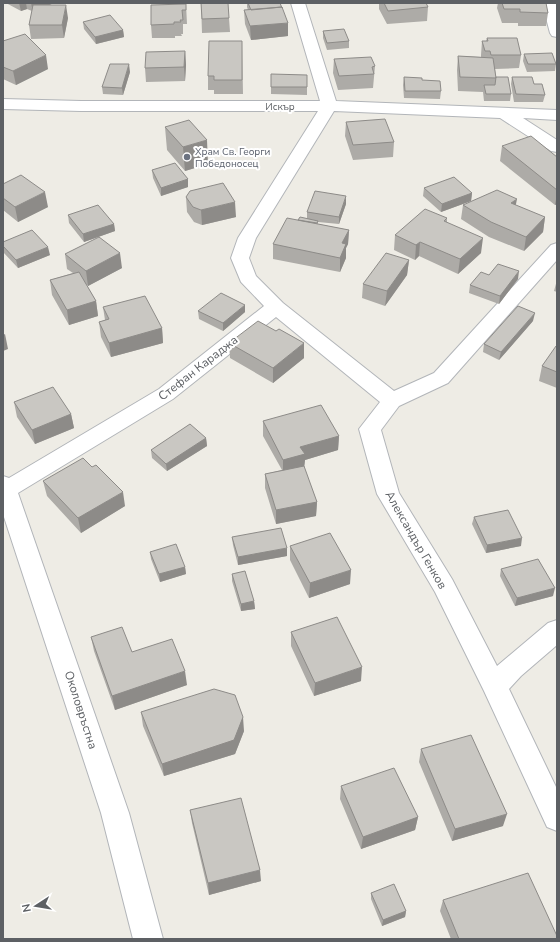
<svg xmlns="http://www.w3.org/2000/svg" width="560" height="942" font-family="'Nunito Sans',sans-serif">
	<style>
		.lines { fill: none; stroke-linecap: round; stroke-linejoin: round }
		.minor-casing { stroke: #b2b5b9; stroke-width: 2 }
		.minor { fill: #fff; fill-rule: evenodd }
		.wall { fill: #adaba7 }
		.shaded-wall { fill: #8d8b88 }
		.building { fill: #c9c7c2; stroke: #8d8b88 }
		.worship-dot { fill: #6b7280; stroke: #fff; stroke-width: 1.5 }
		.labels { text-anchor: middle; stroke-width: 4; stroke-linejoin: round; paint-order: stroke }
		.far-street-label { font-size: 10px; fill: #5d6064; stroke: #fff }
		.far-worship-label { font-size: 10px; fill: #5b616d; stroke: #fff; text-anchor: start }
		.street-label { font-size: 12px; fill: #5d6064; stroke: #fff }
	</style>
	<rect width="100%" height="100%" fill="#eeece5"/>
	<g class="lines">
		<defs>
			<path id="minor" d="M291 3H305L336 101 557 110V120L523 118 557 140V152L551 151 500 118 334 111 256 238 249 258 256 276 283 303 394 391 434 373 551 245 557 243V260L448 383 399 406 381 430 399 493 452 579 497 666 548 623 557 620V645L521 676 509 689 557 789V831L547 827 484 691 435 592 377 494 359 429 380 402 276 317 173 399 18 493 129 813 163 939H133L101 813 3 514V476L9 478 159 389 264 306 241 282 231 258 238 238 318 111H81L3 109V99L81 101H320Z
				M542 3H556L557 37 552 36 550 33Z"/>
		</defs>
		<use href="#minor" class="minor-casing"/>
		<use href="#minor" class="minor"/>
	</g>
	<path class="wall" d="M6 3H54L49 5 68 18 64 38 31 39 29 25 32 11 27 9 21 11Z
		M201 3 229 18 230 32 202 33Z
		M247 3H280L288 36 251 40 245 24 244 10H248L247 7Z
		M379 3H426L428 7 427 21 387 24 379 9Z
		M498 3H546L548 13 546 26H518V23H502L497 8Z
		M186 4 187 24H183V34H181L182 36H175V38H152L151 25Z
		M83 22 123 30 124 37 96 44 84 29Z
		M323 31 349 41V48L327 50 323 38Z
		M487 38 521 55 519 68 495 69 496 77 511 94 510 101H484L483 92 458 91 457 70 458 56 481 57V55L482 41H486Z
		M3 41 48 69 16 85 3 79Z
		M242 41 243 94H214V90H208V76Z
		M185 51 186 65 185 81 146 82 145 68Z
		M524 54 556 64 555 71 527 72 523 61Z
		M334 59 375 66 373 88 338 90 333 73Z
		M130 72 123 95 103 94 102 87Z
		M307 75V95L271 94V87Z
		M404 77 422 80 441 91 440 99 404 98 403 85Z
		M512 77 534 84 545 95 543 102H514L511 84Z
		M346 122 394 142 393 157 353 160 345 136Z
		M165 127 208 164 185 171 167 150Z
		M502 146 557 157V204L555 205 500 161Z
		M152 170 188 179V187L161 196 153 178Z
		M3 184 48 207 18 222 3 210Z
		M424 188 472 193 471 201 441 212 423 196Z
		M186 197 236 217 202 225 194 222 187 212Z
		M346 204 339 224 318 222V224L349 230 348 244 346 248V258L340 272 273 259V244L298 220 307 219V212Z
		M463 205 545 217 543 232 524 251 489 237 461 219Z
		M68 215 114 224 115 231 84 242 69 223Z
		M447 218V222L481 253 458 274 419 256 415 260 394 250 395 235Z
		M3 242 50 255 18 268 3 252Z
		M65 254 122 268 88 286 86 284 96 301 98 316 69 325 52 295 50 280 73 273 67 269Z
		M409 260 407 275 385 306 362 298 363 284Z
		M489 275 518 279 499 304 469 293 470 285Z
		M557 280V292L554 291Z
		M103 307 162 328 163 343 111 357 101 337 99 322 105 320Z
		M198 311 245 312 223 331 199 319Z
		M533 321 499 360 483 352 484 344Z
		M229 343 304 358 273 383 230 358Z
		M557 346V388L539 381 542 366Z
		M14 402 71 414 74 428 35 444 17 417Z
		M263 421 339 436 338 450 305 460 304 468 317 502 316 516 276 524 265 488V474L282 470 263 436Z
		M206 438 207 446 167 471 152 458 151 450Z
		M43 481 125 506 81 533 47 496Z
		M474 517 521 546 486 553 472 524Z
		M232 537 287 556 238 565 233 545Z
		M290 546 350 584 309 598 290 560Z
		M150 552 185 567 186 574 160 582 151 559Z
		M501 569 553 596 515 606 500 576Z
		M232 574 254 601 255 609 241 611 232 581Z
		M291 632 361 681 314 696 291 646Z
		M91 637 132 652 187 685 115 710 94 651Z
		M141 712 244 731 235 754 164 776 143 726Z
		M421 749 503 826 452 841 419 762Z
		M341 786 418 817 415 830 361 849 340 799Z
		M190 810 261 881 209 895 192 823Z
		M371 893 406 911 405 917 382 926 371 899Z
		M443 900 557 939H451L440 911Z"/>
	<path class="shaded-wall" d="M19 3H26L27 9 21 11Z
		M31 3H54L33 12Z
		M66 5 68 18 64 38 62 25Z
		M288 23V36L251 40 250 26Z
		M123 30 124 37 96 44 95 37Z
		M185 51 186 65 185 81 184 67Z
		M46 55 48 69 16 85 13 71Z
		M129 64 130 72 123 95 122 88Z
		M207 140 208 164 185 171 183 147Z
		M188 179V187L161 196V188Z
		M45 192 48 207 18 222 15 207Z
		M472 193 471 201 441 212 442 204Z
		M557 194V204L555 205Z
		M346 196V204L339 224V217Z
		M517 199 514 214 511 203Z
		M235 202 236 217 202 225 201 210Z
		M545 217 543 232 524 251 526 237Z
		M114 224 115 231 84 242 83 234Z
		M349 230 348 244 346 248V258L340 272V258L342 243Z
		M483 238 481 253 458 274 460 259Z
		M420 242 419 256 415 260 416 245Z
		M48 247 50 255 18 268 16 260Z
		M120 253 122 268 88 286 86 271Z
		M409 260 407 275 385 306 387 291Z
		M519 271 518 279 499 304 500 296Z
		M96 301 98 316 69 325 67 310Z
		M245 305V312L223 331V323Z
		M535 313 533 321 499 360 501 352Z
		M162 328 163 343 111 357 109 343Z
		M5 334 8 349 3 351V335Z
		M304 343V358L273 383V368Z
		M71 414 74 428 35 444 32 430Z
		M339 436 338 450 305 460 304 468 283 474V460L300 447Z
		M206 438 207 446 167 471 166 464Z
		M123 492 125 506 81 533 78 518Z
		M317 502 316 516 276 524V510Z
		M522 538 521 546 486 553 487 545Z
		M287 548V556L238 565V557Z
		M185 567 186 574 160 582 159 574Z
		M351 570 350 584 309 598 310 583Z
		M555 588 553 596 515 606 517 598Z
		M254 601 255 609 241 611V604Z
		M362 667 361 681 314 696 315 683Z
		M185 671 187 685 115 710 112 696Z
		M243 717 244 731 235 754 164 776 162 764Z
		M507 814 503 826 452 841 455 829Z
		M418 817 415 830 361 849 363 837Z
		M260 870 261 881 209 895 208 883Z
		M406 911 405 917 382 926 383 920Z"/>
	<path class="building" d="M201 3H228L229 18 202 19Z
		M248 3H280L282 8V7L251 10Z
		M384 3H426L428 7 388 11Z
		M502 3H546L548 13 520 12V9H504Z
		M186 4V10H182L183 20H180L181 22H174V24L151 25V5Z
		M33 5H66L62 25H29Z
		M282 7 288 23 250 26 244 10Z
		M110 15 123 30 95 37 83 22Z
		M344 29 349 41 327 43 323 31Z
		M25 34 46 55 13 71 3 67V41Z
		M487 38H517L521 55H491L490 51H485L482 41H488Z
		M209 41H242V80H214V76H208Z
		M185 51 184 67 145 68 146 52Z
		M552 53 556 64H528L524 54Z
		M458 56 493 58 496 78 460 77Z
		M371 57 375 66 372 67 374 74 339 76 334 59Z
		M110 64H129L122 88 102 87Z
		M271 74 307 75V87H271Z
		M404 77 422 78V80L440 81 441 91H405Z
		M496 77H508L511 94H486L484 85H495Z
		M512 77H532L534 84H542L545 95 516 94Z
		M385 119 394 142 353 145 346 122Z
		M189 120 207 140 183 147 165 127Z
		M531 136 557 157V190L502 146Z
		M175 163 188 179 161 188 152 170Z
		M21 175 45 192 15 207 3 198V184Z
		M454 177 472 193 442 204 424 188Z
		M223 183 235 202 201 210 193 207 186 197 190 191Z
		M497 190 517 199 511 203 545 217 526 237 491 222 463 205Z
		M315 191 346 196 339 217 307 212Z
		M98 205 114 224 83 234 68 215Z
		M425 209 447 218 444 221 483 238 460 259 420 242 416 245 395 235Z
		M300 217 318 221 317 223 298 220Z
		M287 218 349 230 342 243 346 244 340 258 273 244Z
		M32 230 48 247 16 260 3 246V242Z
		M99 237 120 253 86 271 65 254Z
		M386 253 409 260 387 291 363 284Z
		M498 264 519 271 500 296 470 285 481 272 489 275Z
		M79 272 96 301 67 310 50 280Z
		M221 293 245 305 223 323 198 311Z
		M145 296 162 328 109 343 99 322 109 319 103 307Z
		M518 306 535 313 501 352 484 344Z
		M258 321 276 331 279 329 304 343 273 368 229 343Z
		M556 346H557V372L542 366Z
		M53 387 71 414 32 430 14 402Z
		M321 405 339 436 300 447 305 454 283 460 263 421Z
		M190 424 206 438 166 464 151 450Z
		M83 458 92 467 96 465 123 492 78 518 43 481Z
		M304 466 317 502 276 510 265 474Z
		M508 510 522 538 487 545 474 517Z
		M281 528 287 548 238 557 232 537Z
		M330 533 351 570 310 583 290 546Z
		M176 544 185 567 159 574 150 552Z
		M538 559 555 588 517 598 501 569Z
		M245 571 254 601 241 604 232 574Z
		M337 617 362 667 315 683 291 632Z
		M122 627 132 652 172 639 185 671 112 696 91 637Z
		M214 689 235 695 243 717 234 740 162 764 141 712Z
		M471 735 507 814 455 829 421 749Z
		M394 768 418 817 363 837 341 786Z
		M241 798 260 870 208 883 190 810Z
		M528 873 557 936V939H459L443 900Z
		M394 884 406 911 383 920 371 893Z"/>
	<circle class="worship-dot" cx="187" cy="157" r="4"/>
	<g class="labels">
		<g class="far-street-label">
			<text x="280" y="110">Искър</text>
		</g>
		<g class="far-worship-label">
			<text x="195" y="155">Храм Св. Георги<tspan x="195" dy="12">Победоносец</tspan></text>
		</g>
		<g class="street-label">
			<text transform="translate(198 368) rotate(-38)" y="4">Стефан Караджа</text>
			<text transform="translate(416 540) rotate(60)" y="4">Александър Генков</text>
			<text transform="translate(81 710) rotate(72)" y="4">Околовръстна</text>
		</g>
	</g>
	<rect width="560" height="942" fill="none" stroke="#5d6064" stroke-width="8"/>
	<g transform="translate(36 906) rotate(258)" stroke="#ffffff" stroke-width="3" paint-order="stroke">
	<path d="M0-3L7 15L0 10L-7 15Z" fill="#5d6064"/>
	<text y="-6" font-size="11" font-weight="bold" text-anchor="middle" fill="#5d6064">N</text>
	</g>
</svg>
